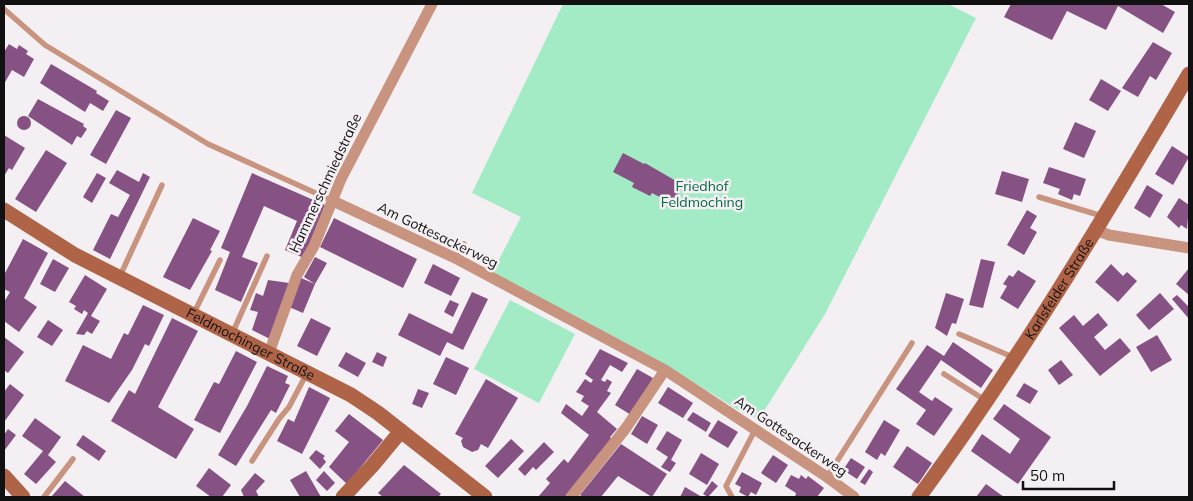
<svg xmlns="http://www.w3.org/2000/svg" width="1193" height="501" font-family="Mulish,sans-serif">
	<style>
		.green { fill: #a2ebc4 }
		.building { fill: #865283 }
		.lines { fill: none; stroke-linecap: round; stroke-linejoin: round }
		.lane { stroke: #c8937f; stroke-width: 5.5 }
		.street { stroke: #c8937f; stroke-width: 11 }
		.secondary { stroke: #b06447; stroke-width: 15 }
		.labels { text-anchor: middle; stroke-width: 5; stroke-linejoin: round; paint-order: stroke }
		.street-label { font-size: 14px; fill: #121112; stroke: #f4eff3 }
		.park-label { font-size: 14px; fill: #036843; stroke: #f4eff3 }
	</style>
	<rect width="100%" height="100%" fill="#f4eff3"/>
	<path class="green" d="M563 4H948L976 18 825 314 759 419 743 413 664 364 492 273 521 217 472 193Z
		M510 300 575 334 539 403 474 369Z"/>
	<path class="building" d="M1011 4H1161L1175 12 1163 33 1118 6 1106 30 1067 11 1052 40 1004 17Z
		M1153 42 1172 53 1156 80 1150 76 1138 97 1122 88Z
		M9 44 17 49 19 45 28 51 26 54 34 59 24 77 12 70 4 84V52Z
		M51 64 97 91 96 93 109 101 103 111 90 103 85 112 40 83Z
		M1101 79 1121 91 1108 111 1089 100Z
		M38 99 84 124 83 126 87 129 81 138 77 136 72 145 28 116Z
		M116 110 131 118 106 164 90 155Z
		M17 123a7 7 0 1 1 14 0a7 7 0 1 1-14 0Z
		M1075 122 1096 131 1084 158 1063 149Z
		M4 135 25 148 12 170 9 168 4 176Z
		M1172 146 1189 157 1173 185 1155 174Z
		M46 150 67 163 36 212 15 199Z
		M623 153 644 164 645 163 683 185 673 204 652 193 650 196 632 187 634 183 613 172Z
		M1049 167 1086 179 1080 196 1074 194 1072 200 1058 194 1060 189 1043 183Z
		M117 170 139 182 143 173 150 177 110 259 93 250 111 214 118 217 130 195 109 183Z
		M1002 171 1029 179 1022 202 995 194Z
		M97 173 106 178 92 203 83 197Z
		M252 173 325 205 304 258 285 250 297 221 264 206 242 257 258 263 241 302 215 290 230 252 221 248Z
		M1147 185 1163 195 1150 218 1134 208Z
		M1179 198 1189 205 1187 229 1181 225 1179 228 1167 217Z
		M1027 210 1037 216 1030 228 1037 232 1024 255 1007 245Z
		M193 218 220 231 210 250 212 251 190 290 163 277Z
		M334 218 417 259 403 288 320 247Z
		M23 239 48 253 24 298 37 307 19 332 4 321V302L10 292 4 289V275Z
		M315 257 327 263 315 284 304 277Z
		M53 259 69 268 55 292 40 284Z
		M981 259 995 262 983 308 969 305Z
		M433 264 460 278 451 296 424 283Z
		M1111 264 1123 276 1127 272 1137 281 1118 302 1095 282Z
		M1189 268V295L1176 284Z
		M1018 270 1036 281 1018 309 1000 298 1007 286 1003 284 1009 275 1013 277Z
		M85 275 107 289 91 316 100 321 92 334 87 331 84 335 76 334 88 313 84 310 82 314 74 309 76 306 69 302Z
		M301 278 315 284 303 313 289 307Z
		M268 280 289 283 270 339 252 330 258 312 250 310 256 293 263 296Z
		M472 292 488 299 463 350 447 342 440 356 398 335 409 313 452 334Z
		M946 293 964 299 956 324 952 323 947 336 935 328Z
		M1160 293 1174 309 1149 330 1136 315Z
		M1177 295 1189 307V319L1172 299Z
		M450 300 459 304 453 317 444 312Z
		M143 305 164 315 149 346 145 344 132 370 109 403 65 381 83 345 111 359 124 333 128 335Z
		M1098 313 1108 325 1094 337 1105 350 1120 338 1131 351 1100 376 1059 328 1074 315 1083 326Z
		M172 318 198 331 158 407 194 429 176 459 111 421 129 390 135 394Z
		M311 318 331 328 317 356 297 346Z
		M48 320 63 330 52 346 37 337Z
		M1157 335 1172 360 1151 372 1136 347Z
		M4 337 24 352 8 373 4 370Z
		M953 342 993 370 981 388 941 360 919 392 932 401 935 397 953 409 934 436 916 424 926 410 896 389 927 345 944 356Z
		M600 349 628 363 622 372 610 365 601 380 605 382 607 379 612 382 607 391 611 393 597 412 617 429 610 437 612 439 566 497H538L550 483 546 479 564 459 568 463 589 435 561 413 566 404 582 416 589 406 581 401 584 396 576 392 585 379 591 383 593 380 585 374Z
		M236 351 257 362 220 433 194 420 214 382 219 384Z
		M346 352 366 363 358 377 338 366Z
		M377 352 387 357 383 367 372 362Z
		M446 357 469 368 456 395 433 384Z
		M1061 360 1073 375 1059 385 1048 370Z
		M267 366 288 376 285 383 290 385 276 413 271 410 236 466 218 455 247 406Z
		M637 369 653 378 631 415 615 405Z
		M486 379 518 398 488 448 481 444 478 450 472 452 463 447 461 441 463 438 455 434Z
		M1024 383 1038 391 1030 404 1016 396Z
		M10 384 24 395 4 422V392Z
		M309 387 330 398 302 454 277 441 288 419 294 422Z
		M668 387 693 403 683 418 658 403Z
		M418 389 429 393 422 408 412 404Z
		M1004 404 1051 437 1018 484 971 451 982 434 1010 454 1020 439 993 419Z
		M693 412 711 423 706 432 687 420Z
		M349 414 383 440 347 484 329 467 349 442 335 431Z
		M642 416 658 425 647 444 631 434Z
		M35 418 61 437 48 455 56 462 36 484 24 474 43 451 22 436Z
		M718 420 738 432 728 448 708 436Z
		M884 420 900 430 885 456 881 453 877 460 865 452Z
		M8 429 16 435 4 451V435Z
		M667 431 682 440 671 460 676 463 670 472 661 467 668 457 656 449Z
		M83 435 106 451 99 461 76 445Z
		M511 439 524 451 498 478 485 466Z
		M544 442 554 452 536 470 533 467 525 476 518 469Z
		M621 444 667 474 652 497 618 476 601 497H583L580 495Z
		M907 446 932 463 918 484 893 467Z
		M316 450 325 456 323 458 326 462 320 469 309 458Z
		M701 453 719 464 707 485 689 474Z
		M773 455 788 465 776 483 761 473Z
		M851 458 865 467 857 479 843 470Z
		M404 465 441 494 438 497H383L378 493Z
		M209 468 231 485 222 497H211L196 486Z
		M869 469 873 472 865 485 860 482Z
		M306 471 321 497H300L290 480Z
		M324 471 335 483 327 491 316 480Z
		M742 472 762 483 756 495 751 492 748 497 739 492 741 487 735 484Z
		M255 473 265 481 256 491 259 497H244L241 490Z
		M791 475 799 479 801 475 806 479 808 476 824 488 817 497H795L796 493 785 486Z
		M65 481 85 497H51Z
		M712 481 718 486 708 497 703 494Z
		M986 484 1004 497H976Z
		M685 487 702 497H680Z"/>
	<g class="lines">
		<path class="lane" d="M4 9 45 45 208 144 333 201
			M1039 197 1102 216
			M455 258 464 244
			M120 276 162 185
			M193 315 220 260
			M232 334 267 256
			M959 334 1015 358
			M944 374 985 400
			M252 461 279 419 289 407 307 373
			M827 477 912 343
			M44 497 73 459
			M732 497 726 486 755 430"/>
		<path class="street" d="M333 201 455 258 665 370 827 477 854 497
			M1096 230 1109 235 1189 248
			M269 353 297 275 314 246 341 179 432 4
			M571 497 626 428 665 370"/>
		<g class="secondary">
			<path id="s1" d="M4 210 75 255 351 395 378 413 485 497"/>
			<path d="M4 476 23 497"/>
			<path d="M343 497 372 466 401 431"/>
			<path id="s2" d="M919 497C1018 362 1104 218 1189 74"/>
		</g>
	</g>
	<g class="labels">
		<g class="street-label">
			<text transform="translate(325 183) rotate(-65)" y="5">Hammerschmiedstraße</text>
			<text transform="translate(438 235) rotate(26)" y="5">Am Gottesackerweg</text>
			<text dy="5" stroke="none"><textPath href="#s2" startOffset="251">Karlsfelder Straße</textPath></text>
			<text dy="5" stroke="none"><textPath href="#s1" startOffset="281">Feldmochinger Straße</textPath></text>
			<text transform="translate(791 436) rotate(34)" y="5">Am Gottesackerweg</text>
		</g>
		<g class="park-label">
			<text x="702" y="191">Friedhof<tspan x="702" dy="16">Feldmoching</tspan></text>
		</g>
	</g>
	<rect width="1193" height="501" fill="none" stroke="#121112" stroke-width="10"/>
	<path d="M1023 481v8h91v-8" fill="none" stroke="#121112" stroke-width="2.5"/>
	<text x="1030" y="481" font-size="15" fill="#121112" stroke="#f4eff3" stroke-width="4" paint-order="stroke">50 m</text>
</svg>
